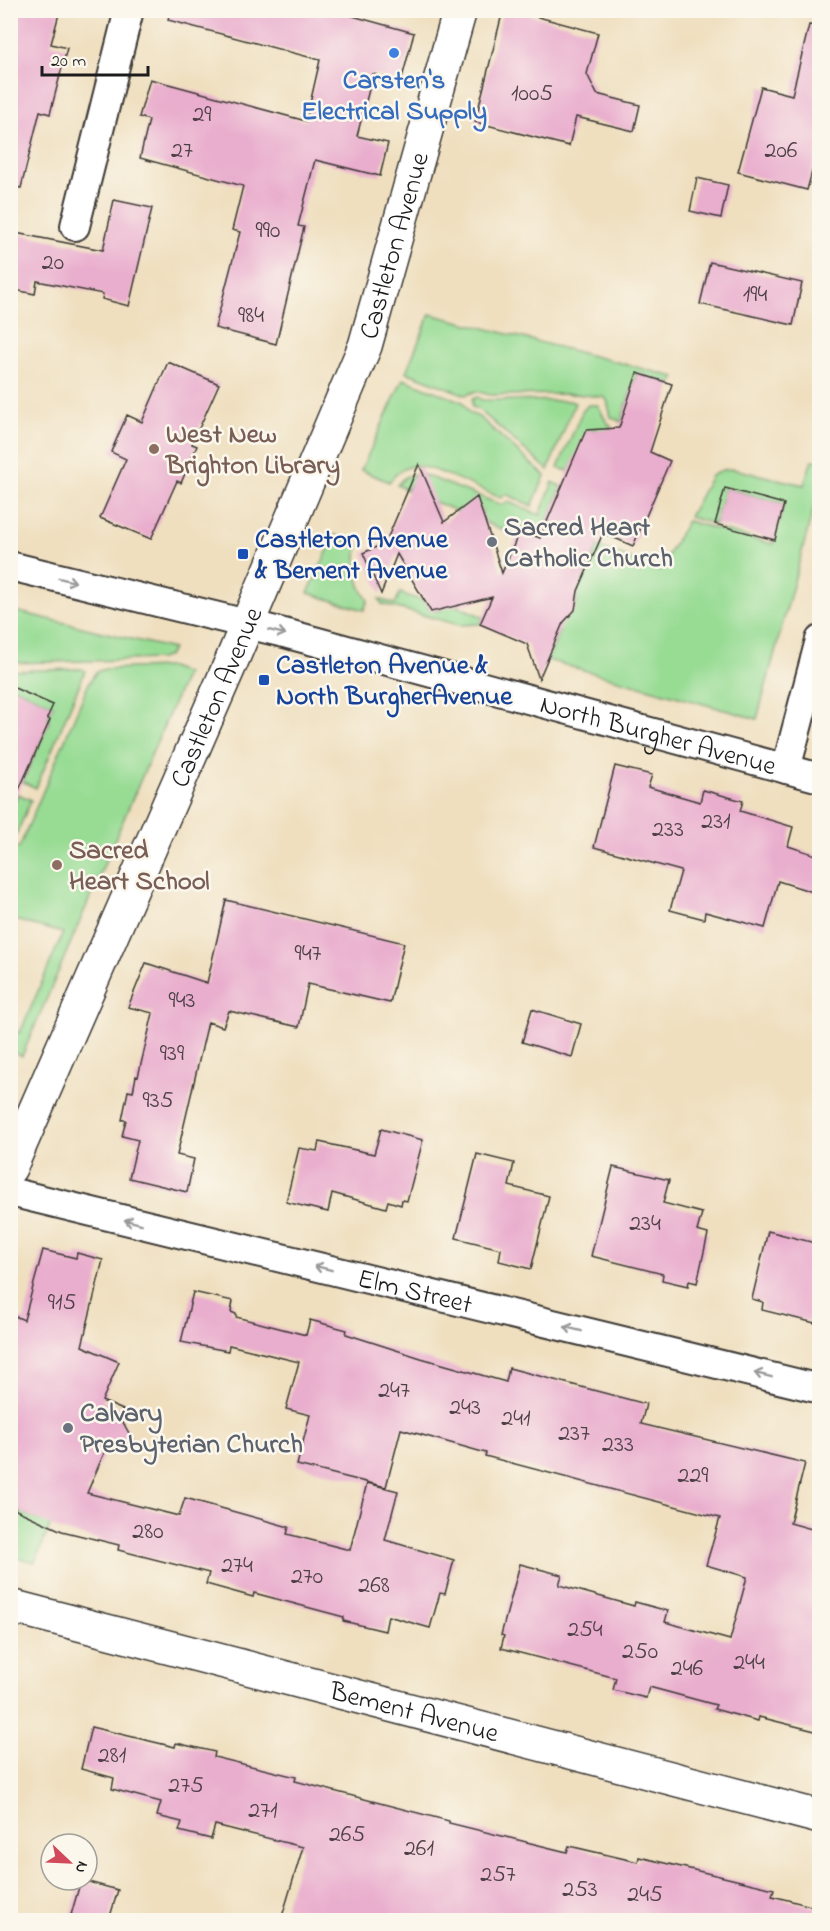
<svg xmlns="http://www.w3.org/2000/svg" width="830" height="1931" font-family="'Indie Flower',sans-serif">
	<style>
		.green { fill: #98dc94; stroke: #5a7c58; stroke-width: 1.5 }
		.building { fill: #e9adcd }
		.lines { fill: none; stroke-linecap: round; stroke-linejoin: round }
		.minor-casing { stroke: #3c3934; stroke-width: 32 }
		.tertiary-casing { stroke: #3c3934; stroke-width: 36 }
		.minor { stroke: #fff; stroke-width: 28 }
		.tertiary { stroke: #fff; stroke-width: 33 }
		.oneway { stroke: #999 }
		.shop-dot { fill: #3f7fe0; stroke: #fbf7ec; stroke-width: 2 }
		.education-dot { fill: #8d6e63; stroke: #fbf7ec; stroke-width: 2 }
		.worship-dot { fill: #6b7280; stroke: #fbf7ec; stroke-width: 2 }
		.transit-dot { fill: #1a4fb4; stroke: #fbf7ec; stroke-width: 2 }
		.labels { text-anchor: middle; stroke-width: 5; stroke-linejoin: round; paint-order: stroke }
		.number-label { font-size: 24px; fill: #4f4048 }
		.shop-label { font-size: 27px; font-weight: bold; fill: #366cbe; stroke: #fbf7ec }
		.street-label { font-size: 27px; fill: #1c1c1c; stroke: #fbf7ec }
		.education-label { font-size: 27px; font-weight: bold; fill: #785e54; stroke: #fbf7ec; text-anchor: start }
		.worship-label { font-size: 27px; font-weight: bold; fill: #5b616d; stroke: #fbf7ec; text-anchor: start }
		.transit-label { font-size: 27px; font-weight: bold; fill: #164399; stroke: #fbf7ec; text-anchor: start }
	</style>
	<rect width="100%" height="100%" fill="#fbf7ec"/>
	<filter id="ink" filterUnits="userSpaceOnUse"><feTurbulence type="fractalNoise" baseFrequency=".0167" numOctaves="2"/><feDisplacementMap in="SourceGraphic" scale="12" xChannelSelector="R" yChannelSelector="G"/><feConvolveMatrix kernelMatrix="1 2 1 2 8 2 1 2 1" color-interpolation-filters="sRGB"/></filter>
	<filter id="wash" filterUnits="userSpaceOnUse"><feTurbulence type="fractalNoise" baseFrequency=".008" numOctaves="4" result="noise"/><feDisplacementMap in="SourceGraphic" scale="24" xChannelSelector="R" yChannelSelector="G"/><feGaussianBlur stdDeviation="1.35" result="paint"/><feColorMatrix in="noise" values="0 0 0 0 0 0 0 0 0 0 0 0 0 0 0 0 0 1.4 0 .05"/><feComposite in="paint" operator="in"/></filter>
	<g filter="url(#wash)">
		<rect width="100%" height="100%" fill="#efdfbf"/>
		<path class="green" d="M430 314 675 377 672 384 637 373 621 422 611 417 607 400 603 397 575 394 490 395 476 391 466 395 406 372Z
			M403 379 463 402 469 413 479 417 545 476 532 506 506 494 501 498C484 491 427 463 412 466 402 468 395 474 389 482L361 470Z
			M478 397 482 400 570 401 575 403 548 470 478 409 472 407V399Z
			M588 405H597C604 412 602 420 611 426L606 438 595 429 588 431 569 471 558 468 582 412Z
			M812 460 819 461V488L757 719 540 658 550 654 559 633 560 622C577 614 581 599 573 582H582L598 546 659 571 687 521 773 544 784 504 725 488 715 524 689 517 711 476 722 470 733 469 804 485Z
			M419 473 502 505 508 502 540 515 553 482 562 487 540 538 520 530 517 536 480 520 482 511 478 505 461 513 426 498 414 480 407 490 397 485 405 477Z
			M335 535 358 546C356 566 355 583 368 600L364 610 308 593Z
			M400 593 426 602C428 610 433 612 441 610L446 601 483 617 480 624 459 625 382 604 379 599 395 604Z
			M10 610H11L173 649 168 656 160 659 11 663Z
			M171 667 186 674 22 1056 11 1051V1029L20 1033 63 933 11 919V845L19 848 89 683 96 672 105 669Z
			M81 669 85 671 36 788 23 782 50 720 47 718 53 705 11 686 10 671Z
			M18 794 31 800 18 831 16 834 11 836V810Z
			M10 1499 16 1510 41 1521 55 1514 35 1562 11 1556Z"/>
		<g id="blocks">
			<path class="building" d="M10 10H60L51 44 67 48 50 114 40 111 21 188 10 187Z
				M170 10H331L414 33 401 82 373 74 357 136 388 143 380 176 315 160 298 226 304 227 276 344 215 328 240 232 232 230 243 186 140 158 149 120 139 117 150 79 306 121 320 60 168 20Z
				M503 10H512L598 33 587 74 597 94 640 105 634 131 576 117 569 146 475 122Z
				M809 25 819 26V146L807 190 738 172 761 87 792 95Z
				M697 178 728 185 721 218 690 211Z
				M114 200 152 208 129 306 102 299 103 294 37 281 35 294 10 289V232L103 250Z
				M710 262 802 283 793 325 700 304Z
				M168 362 219 384 192 444 197 446 181 483 177 481 151 539 100 518 126 459 111 452 127 415 142 422Z
				M637 373 672 384 650 452 670 461 633 546 603 533 578 591 575 610 563 623 539 679 527 644 480 624 492 597 431 612 397 554 381 594 363 553 390 541 388 537 419 464 444 522 477 497 502 573 520 530 540 538 586 430 619 428Z
				M725 488 784 504 775 540 715 524Z
				M10 686 53 705 47 718 50 720 10 810Z
				M615 766 652 775 648 787 700 802 703 790 743 801 740 811 793 827 788 846 819 856V894L778 881 765 928 705 912 704 919 670 910 681 871 594 847Z
				M226 900 404 943 390 1003 308 984 299 1027 229 1011 223 1027 208 1022 177 1155 194 1159 187 1192 129 1178 138 1140 122 1136 126 1120H122L128 1091 133 1092 136 1076 138 1077 153 1013 128 1007 146 963 207 983Z
				M532 1009 581 1024 572 1057 522 1042Z
				M381 1129 423 1140 407 1201 402 1200 401 1205 388 1201 386 1208 332 1193 328 1212 286 1202 299 1148 317 1151 319 1142 374 1154Z
				M477 1154 514 1163 509 1186 549 1196 531 1269 499 1261 501 1249 456 1238Z
				M613 1167 669 1180 663 1203 702 1213 697 1231 708 1234 697 1283 689 1281 688 1286 662 1280 663 1274 591 1256Z
				M768 1231 819 1244V1324L762 1310 763 1302 752 1299Z
				M43 1250 76 1258 77 1253 103 1260 82 1346 119 1362 102 1401 123 1410 120 1417 134 1442 108 1444 87 1493 179 1516 185 1498 289 1527 287 1534 350 1550 367 1483 398 1491 385 1540 454 1560 445 1594 440 1593 430 1628 388 1616 385 1631 343 1621 344 1617 254 1593 253 1597 206 1584 209 1573 118 1550 119 1545 62 1531 16 1510 10 1499V1314L24 1320Z
				M193 1292 233 1301 231 1312 236 1314V1317L306 1335 310 1320 347 1330 346 1334 421 1358 506 1382 509 1368 646 1404 641 1424 805 1463 790 1523 819 1531V1714L815 1731 759 1717 758 1721 714 1709 716 1705 649 1687 646 1698 613 1690 616 1678 501 1648 504 1636 501 1635 520 1564 562 1575 559 1585 634 1606 635 1602 668 1611 665 1622 730 1640 747 1577 706 1565 720 1518 485 1456 486 1453 401 1429 386 1487 297 1465 310 1415 286 1409 299 1362 229 1345 228 1351 181 1342Z
				M91 1727 175 1747 176 1743 215 1752 214 1757 296 1777 295 1781 449 1821V1823L567 1852 569 1846 638 1862 639 1857 774 1889 772 1896 819 1908V1920H281L303 1847 215 1825 211 1839 179 1831 182 1822 157 1816 161 1802 112 1789 114 1778 81 1769Z
				M81 1880 118 1890 109 1920H89L71 1915Z"/>
		</g>
	</g>
	<g filter="url(#ink)">
		<use href="#blocks" fill-opacity="0" stroke="#3c3934" stroke-width="1.5"/>
		<g class="lines">
			<defs>
				<g id="minor">
					<path d="M75 226 129 10"/>
					<path id="s1" d="M10 566 288 634 820 778"/>
					<path d="M786 769 820 640"/>
					<path id="s2" d="M10 1192 820 1389"/>
				</g>
				<g id="tertiary">
					<path id="s3" d="M10 1168 232 660 365 346 460 10"/>
					<path id="s4" d="M10 1606 820 1817"/>
				</g>
			</defs>
			<use href="#minor" class="minor-casing"/>
			<use href="#tertiary" class="tertiary-casing"/>
			<use href="#minor" class="minor"/>
			<use href="#tertiary" class="tertiary"/>
		</g>
		<defs><path id="oneway-shaft" d="M-6 0H5M1.5-3L5.5 0L1.5 3" fill="none" stroke-width="1.6" stroke-linecap="round" stroke-linejoin="round" transform="scale(1.5)"/></defs>
		<g class="oneway">
			<use href="#oneway-shaft" transform="translate(67 580) rotate(14)"/>
			<use href="#oneway-shaft" transform="translate(277 632) rotate(14)"/>
			<use href="#oneway-shaft" transform="translate(133 1222) rotate(-166)"/>
			<use href="#oneway-shaft" transform="translate(323 1268) rotate(-166)"/>
			<use href="#oneway-shaft" transform="translate(573 1329) rotate(-166)"/>
			<use href="#oneway-shaft" transform="translate(763 1375) rotate(-166)"/>
		</g>
	</g>
	<circle class="shop-dot" cx="394" cy="53" r="6"/>
	<g class="education-dot">
		<circle cx="154" cy="449" r="6"/>
		<circle cx="57" cy="865" r="6"/>
	</g>
	<g class="worship-dot">
		<circle cx="492" cy="542" r="6"/>
		<circle cx="68" cy="1428" r="6"/>
	</g>
	<g class="transit-dot">
		<rect x="237" y="548" width="12" height="12" rx="3"/>
		<rect x="258" y="674" width="12" height="12" rx="3"/>
	</g>
	<g class="labels">
		<g class="number-label">
			<text x="532" y="100">1005</text>
			<text x="202" y="121">29</text>
			<text x="182" y="157">27</text>
			<text x="781" y="157">206</text>
			<text x="268" y="237">990</text>
			<text x="53" y="269">20</text>
			<text x="755" y="301">194</text>
			<text x="251" y="322">984</text>
			<text x="716" y="828">231</text>
			<text x="668" y="836">233</text>
			<text x="308" y="960">947</text>
			<text x="182" y="1007">943</text>
			<text x="172" y="1060">939</text>
			<text x="158" y="1107">935</text>
			<text x="645" y="1230">234</text>
			<text x="62" y="1309">915</text>
			<text x="394" y="1397">247</text>
			<text x="465" y="1414">243</text>
			<text x="516" y="1425">241</text>
			<text x="574" y="1440">237</text>
			<text x="618" y="1451">233</text>
			<text x="693" y="1482">229</text>
			<text x="148" y="1538">280</text>
			<text x="237" y="1572">274</text>
			<text x="307" y="1583">270</text>
			<text x="374" y="1592">268</text>
			<text x="585" y="1636">254</text>
			<text x="640" y="1658">250</text>
			<text x="749" y="1669">244</text>
			<text x="687" y="1675">246</text>
			<text x="112" y="1762">281</text>
			<text x="186" y="1792">275</text>
			<text x="263" y="1817">271</text>
			<text x="347" y="1841">265</text>
			<text x="419" y="1855">261</text>
			<text x="498" y="1881">257</text>
			<text x="580" y="1896">253</text>
			<text x="645" y="1901">245</text>
		</g>
		<g class="shop-label">
			<text x="394" y="88">Carsten's<tspan x="394" dy="31">Electrical Supply</tspan></text>
		</g>
		<g class="street-label">
			<text dy="9" stroke="none"><textPath href="#s3" startOffset="1000">Castleton Avenue</textPath></text>
			<text dy="9" stroke="none"><textPath href="#s3" startOffset="514">Castleton Avenue</textPath></text>
			<text dy="9" stroke="none"><textPath href="#s1" startOffset="670">North Burgher Avenue</textPath></text>
			<text dy="9" stroke="none"><textPath href="#s2" startOffset="417">Elm Street</textPath></text>
			<text dy="9" stroke="none"><textPath href="#s4" startOffset="418">Bement Avenue</textPath></text>
		</g>
		<g class="education-label">
			<text x="166" y="442">West New<tspan x="166" dy="31">Brighton Library</tspan></text>
			<text x="69" y="858">Sacred<tspan x="69" dy="31">Heart School</tspan></text>
		</g>
		<g class="worship-label">
			<text x="504" y="535">Sacred Heart<tspan x="504" dy="31">Catholic Church</tspan></text>
			<text x="80" y="1421">Calvary<tspan x="80" dy="31">Presbyterian Church</tspan></text>
		</g>
		<g class="transit-label">
			<text x="255" y="547">Castleton Avenue<tspan x="255" dy="31">&amp; Bement Avenue</tspan></text>
			<text x="276" y="673">Castleton Avenue &amp;<tspan x="276" dy="31">North BurgherAvenue</tspan></text>
		</g>
	</g>
	<rect width="830" height="1931" fill="none" stroke="#fbf7ec" stroke-width="36"/>
	<g transform="translate(69 1862) rotate(113)"><circle r="28" fill="#fbf7ec" stroke="#a29f99" stroke-width="1.5"/>
	<path d="M0-4.5L10 22L0 15L-10 22Z" fill="#d1495b"/>
	<text y="-9" font-size="16" font-weight="bold" text-anchor="middle" fill="#1c1c1c">N</text>
	</g>
	<path d="M42 66v9h106v-9" fill="none" stroke="#1c1c1c" stroke-width="3"/>
	<text x="51" y="66" font-size="18" fill="#1c1c1c" stroke="#fbf7ec" stroke-width="4.5" paint-order="stroke">20 m</text>
</svg>
